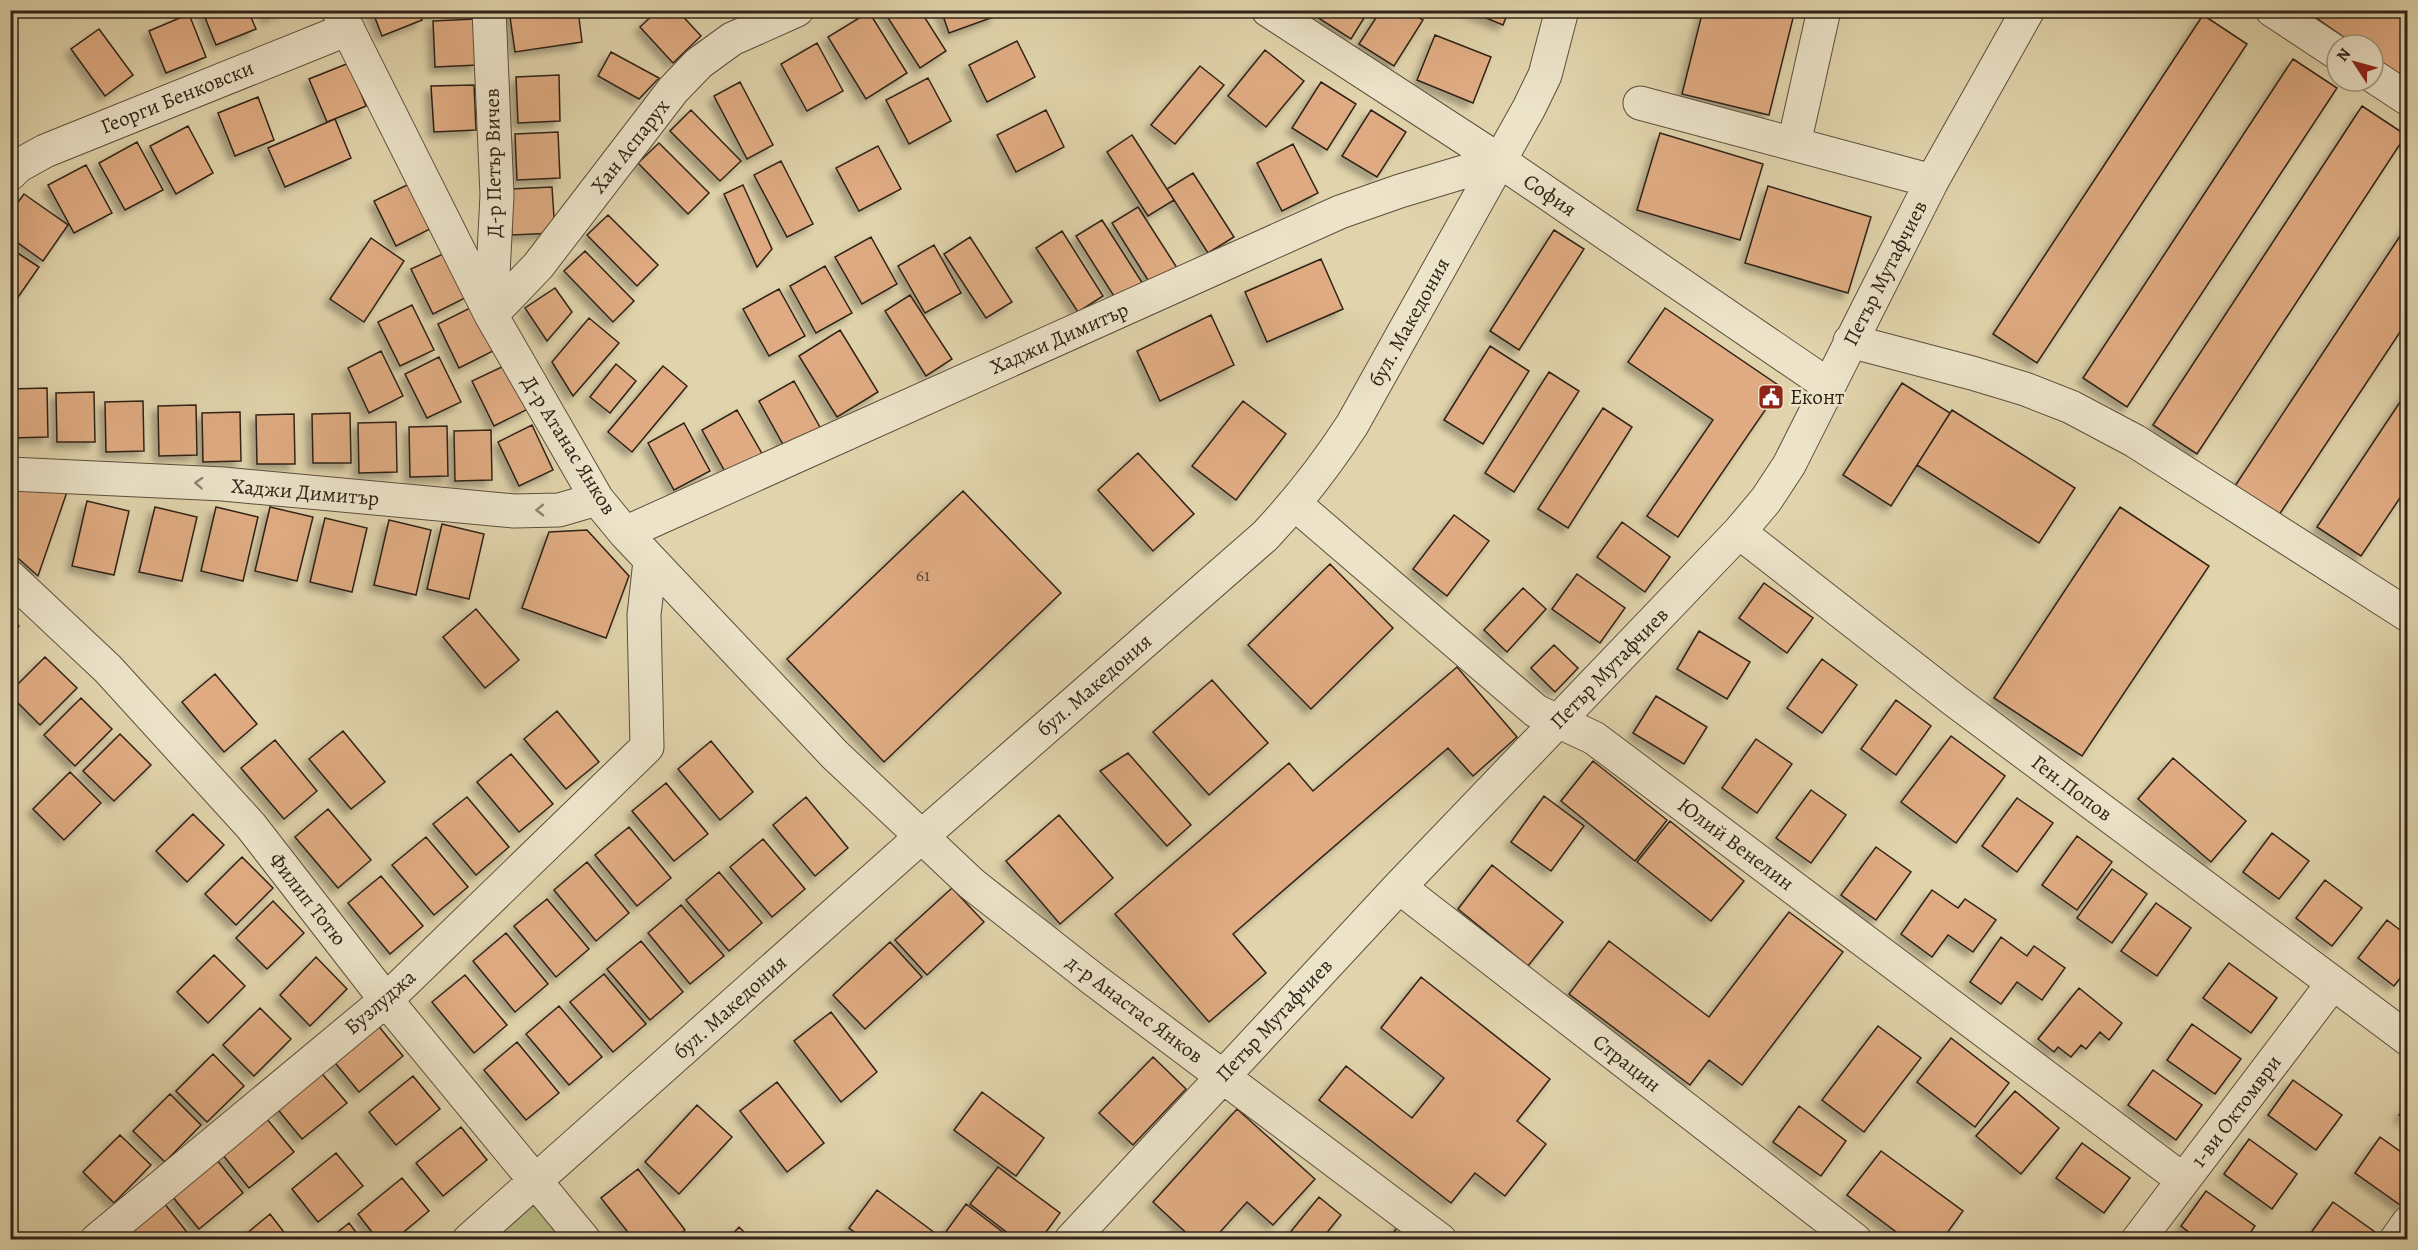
<svg xmlns="http://www.w3.org/2000/svg" width="2418" height="1250" font-family="Alegreya,serif">
	<style>
		.green { fill: #b8bb86; stroke: #746f4f; stroke-width: 1.5 }
		.building { fill: #e0ab82; stroke: #2f2318; stroke-width: 1.5; filter: url(#shadow) }
		.lines { fill: none; stroke-linecap: round; stroke-linejoin: round }
		.minor-casing { stroke: #5c4f3d; stroke-width: 35 }
		.minor { stroke: #ece3c9; stroke-width: 33 }
		.oneway { stroke: #8e8370 }
		.labels { text-anchor: middle; stroke-width: 5; stroke-linejoin: round; paint-order: stroke }
		.number-label { font-size: 18px; fill: #5b4532 }
		.street-label { font-size: 21px; fill: #2f2318; stroke: #ece3c9 }
		.poi-label { font-size: 21px; fill: #2f2318; stroke: #ece3c9; text-anchor: start }
	</style>
	<defs>
		<filter id="shadow"><feDropShadow dx="-5.5" dy="5.5" stdDeviation="3" flood-color="#0004"/></filter>
	</defs>
	<rect width="100%" height="100%" fill="#e1d4ac"/>
	<filter id="stains"><feTurbulence type="fractalNoise" baseFrequency=".00333" numOctaves="4"/><feColorMatrix values="0 0 0 0 .2 0 0 0 0 .09 0 0 0 0 .02 0 0 0 .5 -.17"/></filter>
	<radialGradient id="worn" r=".72"><stop offset=".6" stop-color="#630" stop-opacity="0"/><stop offset="1" stop-color="#630" stop-opacity=".3"/></radialGradient>
	<path class="green" d="M536 1180 584 1240H469Z"/>
	<path class="building" d="M202 10H248L256 29 216 45Z
		M264 10H286L267 18Z
		M372 10H418L422 20 382 36Z
		M428 10H471V12L428 14Z
		M509 10H578L582 42 515 52Z
		M658 10H677L701 36 673 63 640 27Z
		M883 10H920L946 51 920 68Z
		M941 10H994L996 16 949 33Z
		M1321 10H1369L1351 39 1317 17Z
		M1381 10H1407L1423 20 1394 66 1359 44Z
		M1467 10H1509L1503 25Z
		M1703 10H1795L1769 115 1682 94Z
		M2305 10H2408V81L2373 57V45H2355Z
		M869 12 907 73 866 99 828 37Z
		M189 14 206 57 166 73 149 31Z
		M2203 15 2247 44 2037 363 1993 334Z
		M475 19 478 65 435 67 433 21Z
		M99 29 133 75 105 96 71 49Z
		M1435 35 1491 57 1473 103 1417 80Z
		M1017 41 1035 77 987 102 969 65Z
		M817 43 843 91 807 111 781 64Z
		M1265 50 1304 81 1266 127 1228 96Z
		M611 52 659 78 639 99 598 76Z
		M2293 59 2337 88 2127 407 2083 378Z
		M349 63 366 106 327 122 309 79Z
		M1200 66 1224 85 1175 144 1151 125Z
		M559 75 560 121 518 123 516 77Z
		M928 78 951 121 909 144 886 100Z
		M740 82 773 145 747 159 714 96Z
		M1321 82 1356 104 1327 150 1292 128Z
		M474 85 476 130 434 132 431 86Z
		M258 97 274 140 235 156 218 113Z
		M2362 106 2406 135 2197 454 2153 425Z
		M691 110 741 161 720 181 670 131Z
		M1046 110 1064 147 1016 172 997 135Z
		M1371 110 1406 132 1377 177 1342 156Z
		M335 119 351 158 285 187 268 148Z
		M188 126 213 173 176 194 150 146Z
		M558 132 560 178 517 180 515 134Z
		M1660 133 1763 164 1740 240 1637 210Z
		M1132 135 1174 200 1148 216 1107 152Z
		M137 142 163 190 125 210 99 163Z
		M659 143 709 193 688 214 638 163Z
		M1293 144 1318 193 1282 211 1257 163Z
		M878 146 901 189 859 211 836 168Z
		M781 161 813 224 787 237 754 175Z
		M86 165 112 213 74 233 48 185Z
		M1193 173 1234 237 1208 253 1167 189Z
		M409 184 430 229 396 246 374 201Z
		M743 185 772 249 757 267 724 194Z
		M1768 186 1871 217 1848 293 1745 263Z
		M552 187 555 233 512 235 510 189Z
		M24 194 68 225 43 261 10 237V213Z
		M1138 207 1179 271 1153 288 1112 223Z
		M608 215 658 265 637 286 587 235Z
		M1102 220 1143 284 1117 301 1076 236Z
		M2408 224V320L2279 515 2235 486Z
		M1554 230 1584 249 1519 350 1490 331Z
		M1062 231 1103 296 1078 312 1036 248Z
		M871 237 897 284 862 304 835 257Z
		M970 237 1012 302 986 318 944 254Z
		M371 238 404 261 364 322 330 299Z
		M934 245 961 293 925 313 898 266Z
		M10 248 39 267 14 303 10 301Z
		M585 251 634 301 613 322 564 271Z
		M445 253 467 297 433 314 411 269Z
		M1321 259 1343 309 1267 342 1245 292Z
		M825 266 852 313 816 333 790 286Z
		M555 288 572 312 547 341 525 308Z
		M779 289 805 336 769 356 743 309Z
		M910 295 952 359 926 376 885 311Z
		M412 305 434 350 400 366 378 322Z
		M472 307 493 351 459 368 438 324Z
		M1665 308 1781 387 1678 537 1647 516 1713 420 1628 362Z
		M1211 315 1234 365 1160 401 1137 351Z
		M589 318 619 343 573 396 552 362Z
		M840 330 878 392 837 417 799 356Z
		M1490 346 1529 371 1483 444 1444 420Z
		M381 351 403 396 369 413 348 368Z
		M439 357 461 402 427 418 405 374Z
		M616 364 636 381 610 413 590 397Z
		M506 365 528 409 494 426 472 381Z
		M663 366 687 386 632 452 608 432Z
		M1549 372 1579 391 1514 492 1485 473Z
		M794 381 821 429 785 448 759 401Z
		M1902 383 1950 413 1891 506 1843 475Z
		M47 388 48 437 10 438V389Z
		M2408 390V486L2361 556 2317 527Z
		M94 392 95 442H57L56 393Z
		M143 401 144 451 106 452 105 402Z
		M1243 401 1286 434 1236 500 1192 466Z
		M196 405 197 455 159 456 158 406Z
		M1603 408 1632 427 1568 528 1538 509Z
		M737 410 764 457 728 477 702 430Z
		M1952 410 2075 488 2039 543 1917 465Z
		M240 412 241 461 203 462 202 413Z
		M350 413 351 463H313L312 414Z
		M294 414 295 464H257L256 415Z
		M396 422 397 472 359 473 358 423Z
		M684 423 710 471 674 490 648 443Z
		M532 425 553 470 519 486 498 442Z
		M447 426 448 476 410 477 409 427Z
		M491 430 492 480 455 481 454 431Z
		M1138 453 1194 514 1153 551 1098 490Z
		M10 487 68 489 38 576 10 551Z
		M963 491 1061 593 884 762 787 659Z
		M87 501 129 511 114 575 72 566Z
		M155 507 197 517 182 581 139 572Z
		M216 507 258 517 243 581 201 571Z
		M270 507 313 517 297 581 255 571Z
		M2120 507 2209 566 2082 756 1994 698Z
		M1454 515 1489 541 1447 596 1413 569Z
		M325 518 367 528 352 592 310 582Z
		M389 520 431 530 416 595 374 585Z
		M1622 522 1670 557 1645 592 1597 557Z
		M442 524 484 534 469 599 427 589Z
		M587 530 629 576 606 638 522 608 549 532Z
		M1330 564 1393 628 1311 709 1248 645Z
		M1577 574 1625 608 1600 643 1552 609Z
		M1764 583 1813 618 1787 653 1739 618Z
		M1523 588 1546 609 1507 652 1484 630Z
		M476 609 519 660 485 688 443 637Z
		M10 618 19 626 10 635Z
		M1699 631 1750 662 1727 699 1677 669Z
		M1554 645 1578 668 1555 692 1531 668Z
		M45 657 77 688 40 725 10 695V692Z
		M1822 659 1857 685 1822 733 1787 708Z
		M1457 667 1517 737 1473 776 1448 748 1233 934 1266 973 1209 1022 1115 914 1289 763 1313 791Z
		M215 674 257 724 224 752 182 702Z
		M1212 680 1268 743 1209 795 1153 732Z
		M1656 696 1707 727 1684 764 1633 733Z
		M81 698 112 729 75 766 44 735Z
		M1896 700 1931 726 1896 775 1861 749Z
		M557 711 599 762 566 789 524 739Z
		M343 731 385 782 351 809 309 759Z
		M120 734 151 765 114 801 83 771Z
		M1951 736 2005 776 1956 843 1901 802Z
		M1756 739 1792 764 1757 813 1722 788Z
		M275 740 317 791 284 819 241 768Z
		M711 741 753 792 720 820 678 769Z
		M1128 753 1191 825 1167 846 1100 771Z
		M511 754 553 804 519 832 477 782Z
		M2173 758 2246 821 2211 862 2138 799Z
		M1593 761 1667 820 1635 861 1561 801Z
		M70 772 101 803 64 840 33 809Z
		M666 783 708 834 674 861 632 811Z
		M1811 790 1846 815 1811 863 1776 838Z
		M1544 796 1584 826 1551 871 1511 842Z
		M467 797 509 847 476 875 433 824Z
		M806 797 848 848 815 876 773 825Z
		M2017 798 2053 823 2017 872 1982 846Z
		M328 809 371 860 338 888 295 837Z
		M193 814 224 845 187 882 156 851Z
		M1059 815 1113 878 1060 924 1006 861Z
		M1670 821 1744 881 1711 921 1637 862Z
		M629 827 671 878 637 906 595 855Z
		M2272 833 2309 861 2279 899 2243 872Z
		M2077 836 2112 862 2077 910 2042 885Z
		M426 837 468 887 434 915 392 865Z
		M763 839 805 889 772 917 730 867Z
		M1876 847 1911 872 1876 920 1841 895Z
		M242 857 273 888 236 925 205 894Z
		M587 862 629 913 596 941 554 890Z
		M1492 865 1563 922 1528 966 1458 909Z
		M2112 869 2147 894 2112 943 2077 918Z
		M719 872 762 923 729 951 686 900Z
		M381 876 423 926 390 954 348 903Z
		M2325 880 2362 908 2332 946 2296 918Z
		M952 888 984 922 927 975 895 940Z
		M1932 890 1958 908 1965 899 1996 920 1973 952 1948 935 1932 957 1901 934Z
		M547 899 589 949 556 977 514 926Z
		M273 901 304 933 267 969 236 938Z
		M2156 903 2191 928 2157 976 2121 951Z
		M681 905 724 956 690 984 648 933Z
		M1789 912 1843 952 1742 1085 1709 1060 1690 1085 1569 994 1609 941 1709 1017Z
		M2387 920 2408 936V968L2394 986 2358 958Z
		M506 933 548 984 515 1012 473 961Z
		M2001 937 2027 956 2034 946 2065 968 2042 1000 2017 982 2001 1004 1970 982Z
		M641 941 683 992 650 1020 607 969Z
		M890 942 922 977 865 1029 833 995Z
		M214 955 245 986 208 1023 177 992Z
		M316 957 347 989 310 1026 280 995Z
		M2229 963 2277 998 2251 1033 2203 998Z
		M604 974 646 1024 613 1052 570 1002Z
		M465 975 507 1025 474 1053 432 1002Z
		M1421 977 1550 1079 1517 1121 1546 1144 1505 1196 1475 1173 1451 1203 1319 1100 1346 1066 1412 1118 1444 1078 1381 1028Z
		M2079 988 2122 1023 2109 1040 2100 1032 2086 1049 2081 1045 2071 1057 2058 1047 2054 1052 2038 1039Z
		M559 1006 602 1057 569 1085 526 1034Z
		M260 1008 291 1039 254 1076 223 1045Z
		M831 1012 877 1072 841 1102 794 1041Z
		M376 1023 403 1056 359 1092 332 1059Z
		M2192 1024 2241 1059 2215 1094 2167 1060Z
		M1878 1026 1921 1058 1864 1132 1822 1100Z
		M1951 1038 2009 1083 1975 1127 1917 1082Z
		M517 1042 559 1093 526 1120 484 1070Z
		M213 1054 244 1086 207 1122 176 1091Z
		M1153 1057 1186 1089 1133 1145 1099 1113Z
		M319 1070 347 1103 302 1139 275 1106Z
		M2153 1070 2202 1105 2176 1140 2128 1105Z
		M413 1076 440 1109 396 1145 369 1112Z
		M2293 1080 2342 1115 2316 1150 2268 1115Z
		M777 1082 824 1143 787 1172 740 1111Z
		M2015 1091 2059 1128 2021 1174 1976 1136Z
		M982 1092 1044 1138 1016 1176 954 1130Z
		M170 1094 201 1125 165 1162 133 1131Z
		M2408 1104V1121L2399 1115Z
		M697 1105 732 1137 679 1194 645 1162Z
		M1799 1106 1846 1141 1821 1176 1773 1142Z
		M1237 1109 1315 1179 1273 1225 1247 1202 1213 1240H1194L1153 1202Z
		M267 1119 294 1152 249 1188 223 1155Z
		M461 1127 487 1160 443 1196 416 1163Z
		M120 1135 151 1165 114 1203 83 1172Z
		M2380 1137 2408 1157V1201L2403 1207 2355 1173Z
		M2249 1139 2297 1174 2272 1209 2224 1174Z
		M2082 1143 2130 1178 2104 1213 2056 1178Z
		M1881 1151 1963 1211 1942 1240H1907L1847 1195Z
		M336 1153 363 1186 318 1222 292 1189Z
		M217 1160 243 1193 199 1229 172 1196Z
		M998 1167 1060 1213 1040 1240H1017L970 1204Z
		M638 1169 685 1230 673 1240H634L601 1198Z
		M402 1178 429 1211 394 1240H378L358 1214Z
		M877 1190 939 1236 937 1240H865L849 1228Z
		M2206 1191 2255 1226 2245 1240H2199L2181 1226Z
		M1319 1197 1341 1215 1321 1240H1284Z
		M2333 1202 2382 1237 2380 1240H2311L2308 1237Z
		M164 1203 190 1236 186 1240 120 1239Z
		M966 1204 1013 1240H940Z
		M270 1214 290 1240H239Z
		M1402 1222 1421 1240H1387Z
		M349 1223 362 1240H328Z
		M739 1227 752 1240H727Z"/>
	<g class="lines">
		<defs>
			<path id="minor" d="M338 10 491 315 597 499 625 533 835 755 972 884 1093 979 1440 1240
				M489 10 497 195 491 314
				M1268 10 1500 161 1828 385
				M2272 10 2337 53
				M2373 76 2408 99
				M1640 103 1932 181
				M1794 144 1824 10
				M10 174 18 166 45 151 348 29
				M491 315 538 266 673 90 699 63 732 39 797 10
				M1850 341 1972 373 2025 389 2071 407 2135 441 2408 615
				M10 474 223 484 514 511 559 510 597 499
				M1295 504 1536 711 1594 738 2183 1180
				M1739 532 1954 700 2408 1039
				M625 533 1340 212 1400 191 1500 161
				M10 577 108 669 251 826 386 1000 584 1240
				M1399 887 1855 1240
				M97 1240 386 1000 647 747 644 615 650 561
				M469 1240 921 837 1265 536C1298 501 1326 465 1352 425L1529 108 1545 75 1562 10
				M1071 1240 1399 887 1739 532 1766 500 1789 465 1932 181 2028 10
				M2138 1240 2333 983
				M2396 1240 2408 1223"/>
		</defs>
		<use href="#minor" class="minor-casing"/>
		<use href="#minor" class="minor"/>
	</g>
	<defs><path id="oneway-chevron" d="M-2-3.5L2.5 0L-2 3.5" fill="none" stroke-width="1.6" stroke-linecap="round" stroke-linejoin="round" transform="scale(1.5)"/></defs>
	<g class="oneway">
		<use href="#oneway-chevron" transform="translate(199 483) rotate(-177)"/>
		<use href="#oneway-chevron" transform="translate(540 510) rotate(179)"/>
	</g>
	<defs>
		<symbol id="civic-square" viewBox="-11 -11 22 22"><rect x="-9" y="-9" width="18" height="18" rx="4" fill="#8f2418" stroke="#ece3c9"/><path d="M-.6-6.5H3V-4.5H.6V-3L4-1V1h2V6H-6V1h2V-1L-.6-3ZM-1.2 2.5V6h2.4V2.5Z" fill="#fff"/></symbol>
	</defs>
	<g fill-rule="evenodd">
		<use href="#civic-square" x="1756" y="382" width="30" height="30"/>
	</g>
	<g class="labels">
		<g class="number-label">
			<text x="923" y="581">61</text>
		</g>
		<g class="street-label">
			<text transform="translate(177 97) rotate(-22)" y="7">Георги Бенковски</text>
			<text transform="translate(630 146) rotate(-52)" y="7">Хан Аспарух</text>
			<text transform="translate(493 163) rotate(-91)" y="7">Д-р Петър Вичев</text>
			<text transform="translate(1550 195) rotate(34)" y="7">София</text>
			<text transform="translate(1885 273) rotate(-63)" y="7">Петър Мутафчиев</text>
			<text transform="translate(1409 322) rotate(-61)" y="7">бул. Македония</text>
			<text transform="translate(1059 338) rotate(-24)" y="7">Хаджи Димитър</text>
			<text transform="translate(569 445) rotate(58)" y="7">Д-р Атанас Янков</text>
			<text transform="translate(305 492) rotate(5)" y="7">Хаджи Димитър</text>
			<text transform="translate(1609 668) rotate(-46)" y="7">Петър Мутафчиев</text>
			<text transform="translate(1094 685) rotate(-41)" y="7">бул. Македония</text>
			<text transform="translate(2072 788) rotate(37)" y="7">Ген.Попов</text>
			<text transform="translate(1736 844) rotate(37)" y="7">Юлий Венелин</text>
			<text transform="translate(308 899) rotate(52)" y="7">Филип Тотю</text>
			<text transform="translate(380 1002) rotate(-41)" y="7">Бузлуджа</text>
			<text transform="translate(730 1007) rotate(-42)" y="7">бул. Македония</text>
			<text transform="translate(1135 1009) rotate(37)" y="7">д-р Анастас Янков</text>
			<text transform="translate(1274 1020) rotate(-47)" y="7">Петър Мутафчиев</text>
			<text transform="translate(1627 1063) rotate(38)" y="7">Страцин</text>
			<text transform="translate(2236 1111) rotate(-53)" y="7">1-ви Октомври</text>
		</g>
		<g class="poi-label">
			<text x="1790" y="404">Еконт</text>
		</g>
	</g>
	<rect width="2418" height="1250" fill="none" stroke="#e1d4ac" stroke-width="36"/>
	<rect x="12" y="12" width="2394" height="1226" fill="none" stroke="#2f2318" stroke-width="3"/>
	<rect x="18" y="18" width="2382" height="1214" fill="none" stroke="#2f2318" stroke-width="1.5"/>
	<g transform="translate(2355 63) rotate(306)"><circle r="28" fill="#ece3c9" stroke="#a09682" stroke-width="1.5"/>
	<path d="M0-4.5L10 22L0 15L-10 22Z" fill="#8f2418"/>
	<text y="-9" font-size="16" font-weight="bold" text-anchor="middle" fill="#2f2318">N</text>
	</g>
	<rect width="100%" height="100%" filter="url(#stains)"/>
	<rect width="100%" height="100%" fill="url(#worn)"/>
</svg>
